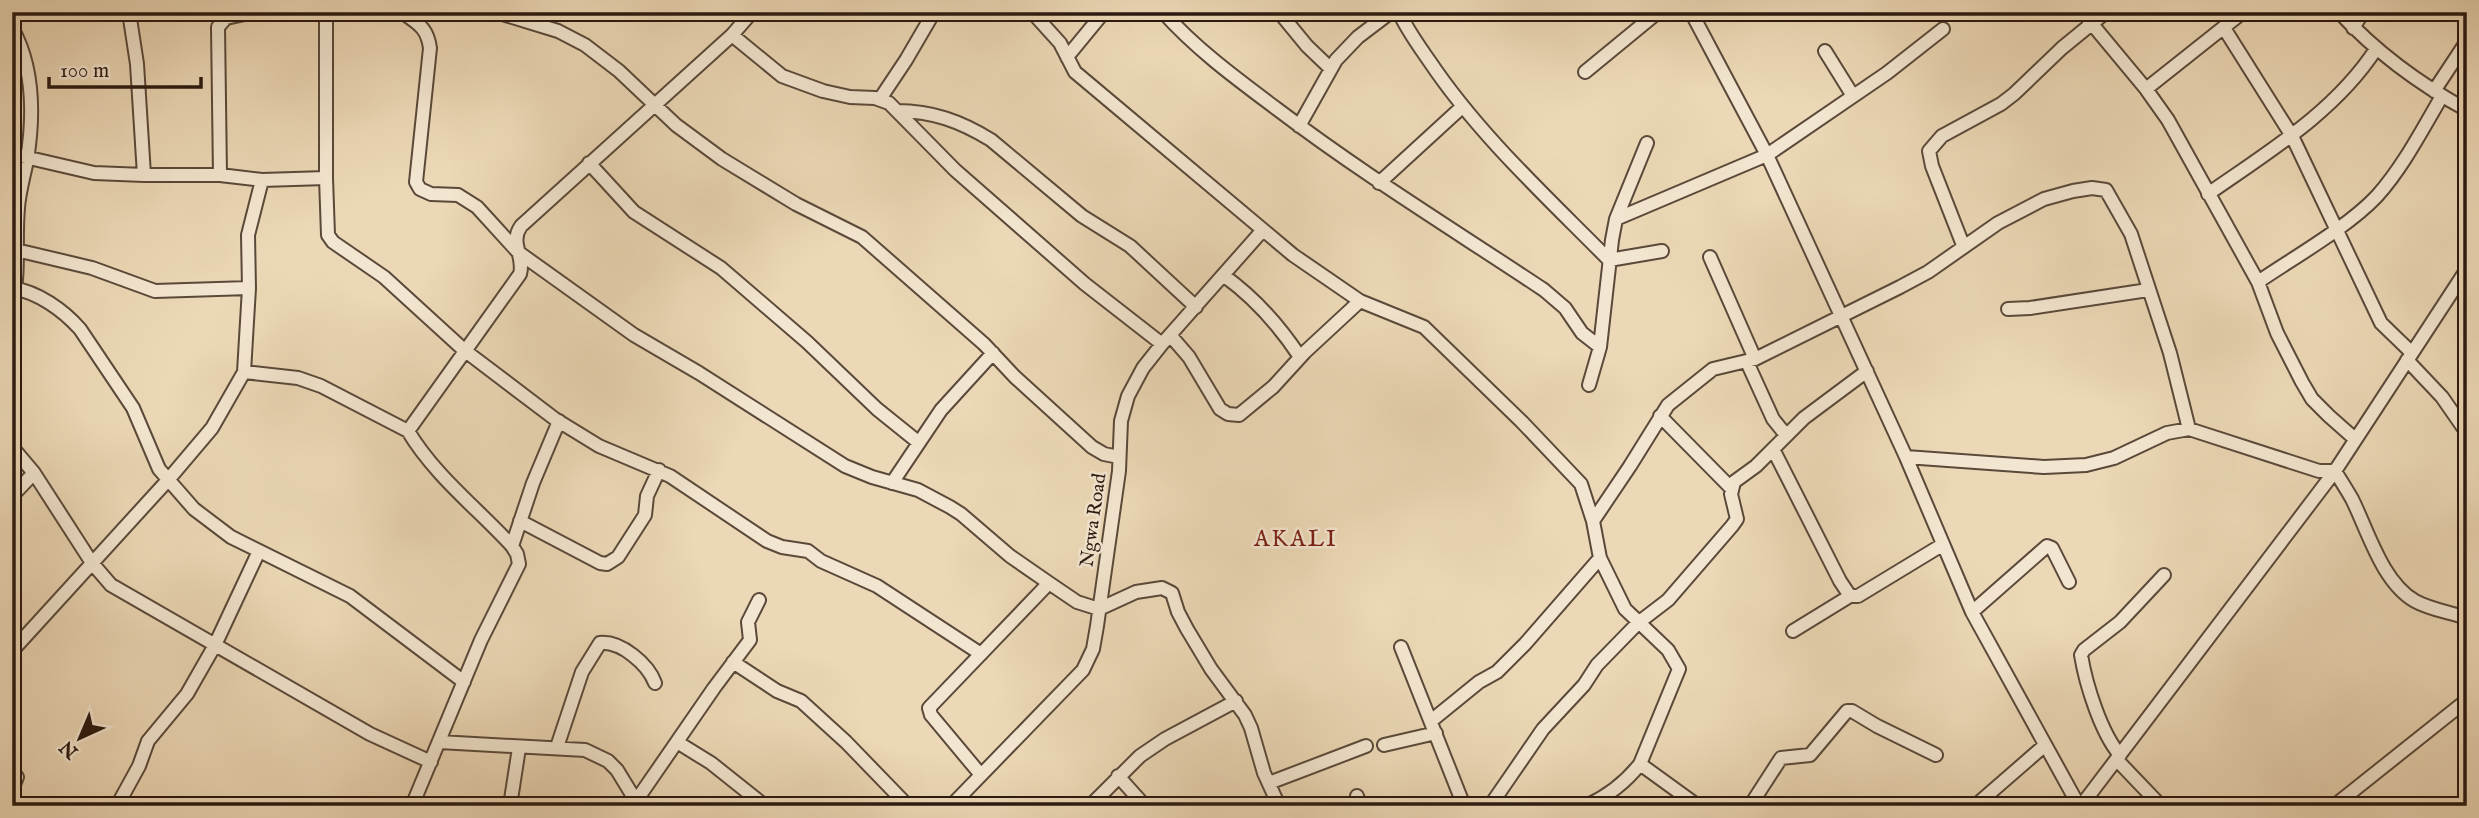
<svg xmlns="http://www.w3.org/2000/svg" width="2479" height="818" font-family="'IM FELL English',serif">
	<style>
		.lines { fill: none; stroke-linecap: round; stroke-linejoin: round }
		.minor-casing { stroke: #5a493a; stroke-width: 16 }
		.minor { stroke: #f3e6d0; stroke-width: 12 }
		.labels { text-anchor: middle; stroke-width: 5; stroke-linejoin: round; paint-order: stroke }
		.street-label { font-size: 19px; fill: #2a1910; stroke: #f3e6d0 }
		.quarter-label { font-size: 23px; letter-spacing: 2px; fill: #7a1f14; stroke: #f3e6d0 }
	</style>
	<rect width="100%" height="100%" fill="#ecd8b6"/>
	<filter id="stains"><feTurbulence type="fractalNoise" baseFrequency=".00286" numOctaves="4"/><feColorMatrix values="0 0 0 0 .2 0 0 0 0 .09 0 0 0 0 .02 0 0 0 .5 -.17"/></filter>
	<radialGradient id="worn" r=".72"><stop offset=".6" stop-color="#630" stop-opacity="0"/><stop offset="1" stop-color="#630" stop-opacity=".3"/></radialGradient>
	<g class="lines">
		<defs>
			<path id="minor" d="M129 12 137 64 144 175
				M326 12V178
				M402 12C418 24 427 27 430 48L416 182 420 189 431 194 458 195 477 207 518 252 634 335 699 373 845 466 872 477 918 490 950 507 961 514 1010 556 1049 583 1077 602 1099 609 1136 592 1162 588 1172 593 1178 612 1187 629 1211 669 1245 715 1251 728 1264 773 1279 806
				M496 12 558 31 585 45 619 71 676 125 722 159 796 204 862 237 984 344 1015 377 1092 447 1104 454 1119 457
				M1032 12 1060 43 1075 72 1293 255 1360 301 1424 327 1522 422 1581 484 1593 521 1600 558 1625 609 1668 650 1679 669 1640 764C1625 783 1608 796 1586 806
				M1163 12C1197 50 1237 79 1277 109 1364 175 1454 230 1544 290L1565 308 1582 333 1600 347
				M1279 12 1307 46 1331 69
				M1399 12C1407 30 1419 46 1430 62 1480 136 1547 197 1609 260L1662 251
				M1691 12 1767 155 1906 457 1972 612 2079 806
				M2082 12 2146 89 2168 120 2258 282 2277 333 2302 382 2312 399 2329 416 2355 439
				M2339 12C2376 52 2419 84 2467 110
				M12 28C34 67 34 116 27 160 24 176 19 192 18 208 15 240 20 274 12 305
				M2224 28 2292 136 2381 323 2412 353
				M2353 28 2363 12
				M732 35 782 76 823 91 850 97 875 98 889 103 955 170 1085 284 1162 344
				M1825 51 1853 96
				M1067 57 1104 12
				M1585 72 1658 12
				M2146 89 2243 12
				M2434 91 2467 41
				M880 99 906 60 934 12
				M897 111C932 111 960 121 991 140L1082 216 1130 246 1196 307
				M1299 126 1336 60 1358 37 1391 12
				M12 154 94 173 144 175H220L262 180 326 178 328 235 333 242 384 277 464 350 555 419 599 446 670 476 767 541 782 547 808 551 821 561 877 586 981 654
				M589 163 634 212 721 268 807 342 877 409 918 442
				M220 175 218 27 226 18 254 12
				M1379 183 1462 107
				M2208 194C2268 152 2335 112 2376 49
				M1616 219 1767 155 1887 73 1943 29
				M1963 245 1932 166 1929 151 1942 136 2001 104 2014 94 2062 48 2106 12
				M16 250 92 268 155 291 249 288
				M1710 257 1755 359
				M1223 275C1255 298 1279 325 1300 357
				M2258 282C2293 258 2348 227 2377 196 2403 167 2422 130 2442 96
				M12 288C38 292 63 310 80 329L133 408 159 469 194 509 231 537 350 596 464 682
				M2008 309 2030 308 2148 290
				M1170 335 1189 357 1220 409 1228 414 1239 415 1273 387 1305 352 1360 301
				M2407 360 2442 397 2467 433
				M1747 362 1773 419 1786 435
				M244 372 298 378 321 386 408 431
				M1589 385 1600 347 1612 240 1616 219 1647 143
				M1660 416 1731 488
				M12 447 34 473 92 563 111 585 370 734 431 762
				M1773 449 1840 581 1850 596
				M1906 457 2044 467 2086 465 2114 458 2167 433 2189 429 2319 471H2335C2341 481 2347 490 2352 499 2368 531 2382 582 2415 601 2431 610 2450 612 2467 618
				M892 483 941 410 993 353
				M12 496 34 473
				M520 521 600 563 607 564 618 557 645 515 647 496 659 470
				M1593 521 1630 466 1668 405 1713 369 1755 359 1900 287 1928 272 1998 223 2044 199 2073 191 2092 188 2106 190 2131 234 2170 353 2189 429
				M512 546 533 483 559 421
				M1972 612 2047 546 2052 548 2069 582
				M1793 631 1850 596H1858L1942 545
				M1401 647 1464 806
				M12 651 168 480 212 428 244 372 249 288 248 235 262 180
				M733 662 777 691 801 701 846 742 908 806
				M1431 721 1479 682 1497 672 1525 644 1600 558
				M439 742 585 750 608 761 617 770 639 806
				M677 742 711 763 765 806
				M1384 745 1436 733
				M557 747 582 672 600 643C621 641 648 664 655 683
				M2120 755C2101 733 2086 685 2081 655L2084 650 2120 622 2164 575
				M2117 760 2161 806
				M1640 764 1698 806
				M12 771 17 777 12 790
				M981 775 931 715 929 708 1049 583
				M1118 776 1145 806
				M1269 783 1366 746
				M1357 796 1360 806
				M636 801 714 688 750 640 748 622 759 600
				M117 806 139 766 148 741 187 694 215 645 259 551
				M412 806 481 640 519 564 517 554 512 546C477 508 435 476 408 431L520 274C525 256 509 243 521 226L732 35 752 12
				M510 806 519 748
				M951 806 1083 670 1093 649 1097 626 1119 471 1121 421 1128 396 1143 368 1162 344 1262 231
				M1090 806 1140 756 1165 739 1236 701
				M1490 806 1543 729 1584 685 1597 665 1638 623 1668 600 1732 526 1737 519 1731 494 1734 482 1756 466 1804 418 1867 371
				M1750 806 1781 758 1810 755 1847 711H1852L1877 726 1936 755
				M1975 806 2044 746
				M2081 806 2335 471 2467 269
				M2334 806 2467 700"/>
		</defs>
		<use href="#minor" class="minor-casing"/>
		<use href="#minor" class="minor"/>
	</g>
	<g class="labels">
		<g class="street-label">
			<text transform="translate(1092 520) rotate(-82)" y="7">Ngwa Road</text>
		</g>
		<g class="quarter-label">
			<text x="1296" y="546">AKALI</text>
		</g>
	</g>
	<rect width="2479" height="818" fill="none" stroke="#ecd8b6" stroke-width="42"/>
	<rect x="14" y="14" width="2451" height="790" fill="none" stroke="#2a1910" stroke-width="3.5"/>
	<rect x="21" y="21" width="2437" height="776" fill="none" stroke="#2a1910" stroke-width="2"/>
	<g transform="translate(80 738) rotate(224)" stroke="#f3e6d0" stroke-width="5" paint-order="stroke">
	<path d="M0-5L12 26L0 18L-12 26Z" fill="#2a1910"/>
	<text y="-10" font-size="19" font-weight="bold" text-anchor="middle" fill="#2a1910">N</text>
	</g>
	<path d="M49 77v10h152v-10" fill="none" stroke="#2a1910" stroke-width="3.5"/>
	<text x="60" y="77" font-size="21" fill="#2a1910" stroke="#f3e6d0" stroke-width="5" paint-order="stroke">100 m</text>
	<rect width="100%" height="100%" filter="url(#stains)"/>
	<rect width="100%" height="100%" fill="url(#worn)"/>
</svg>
